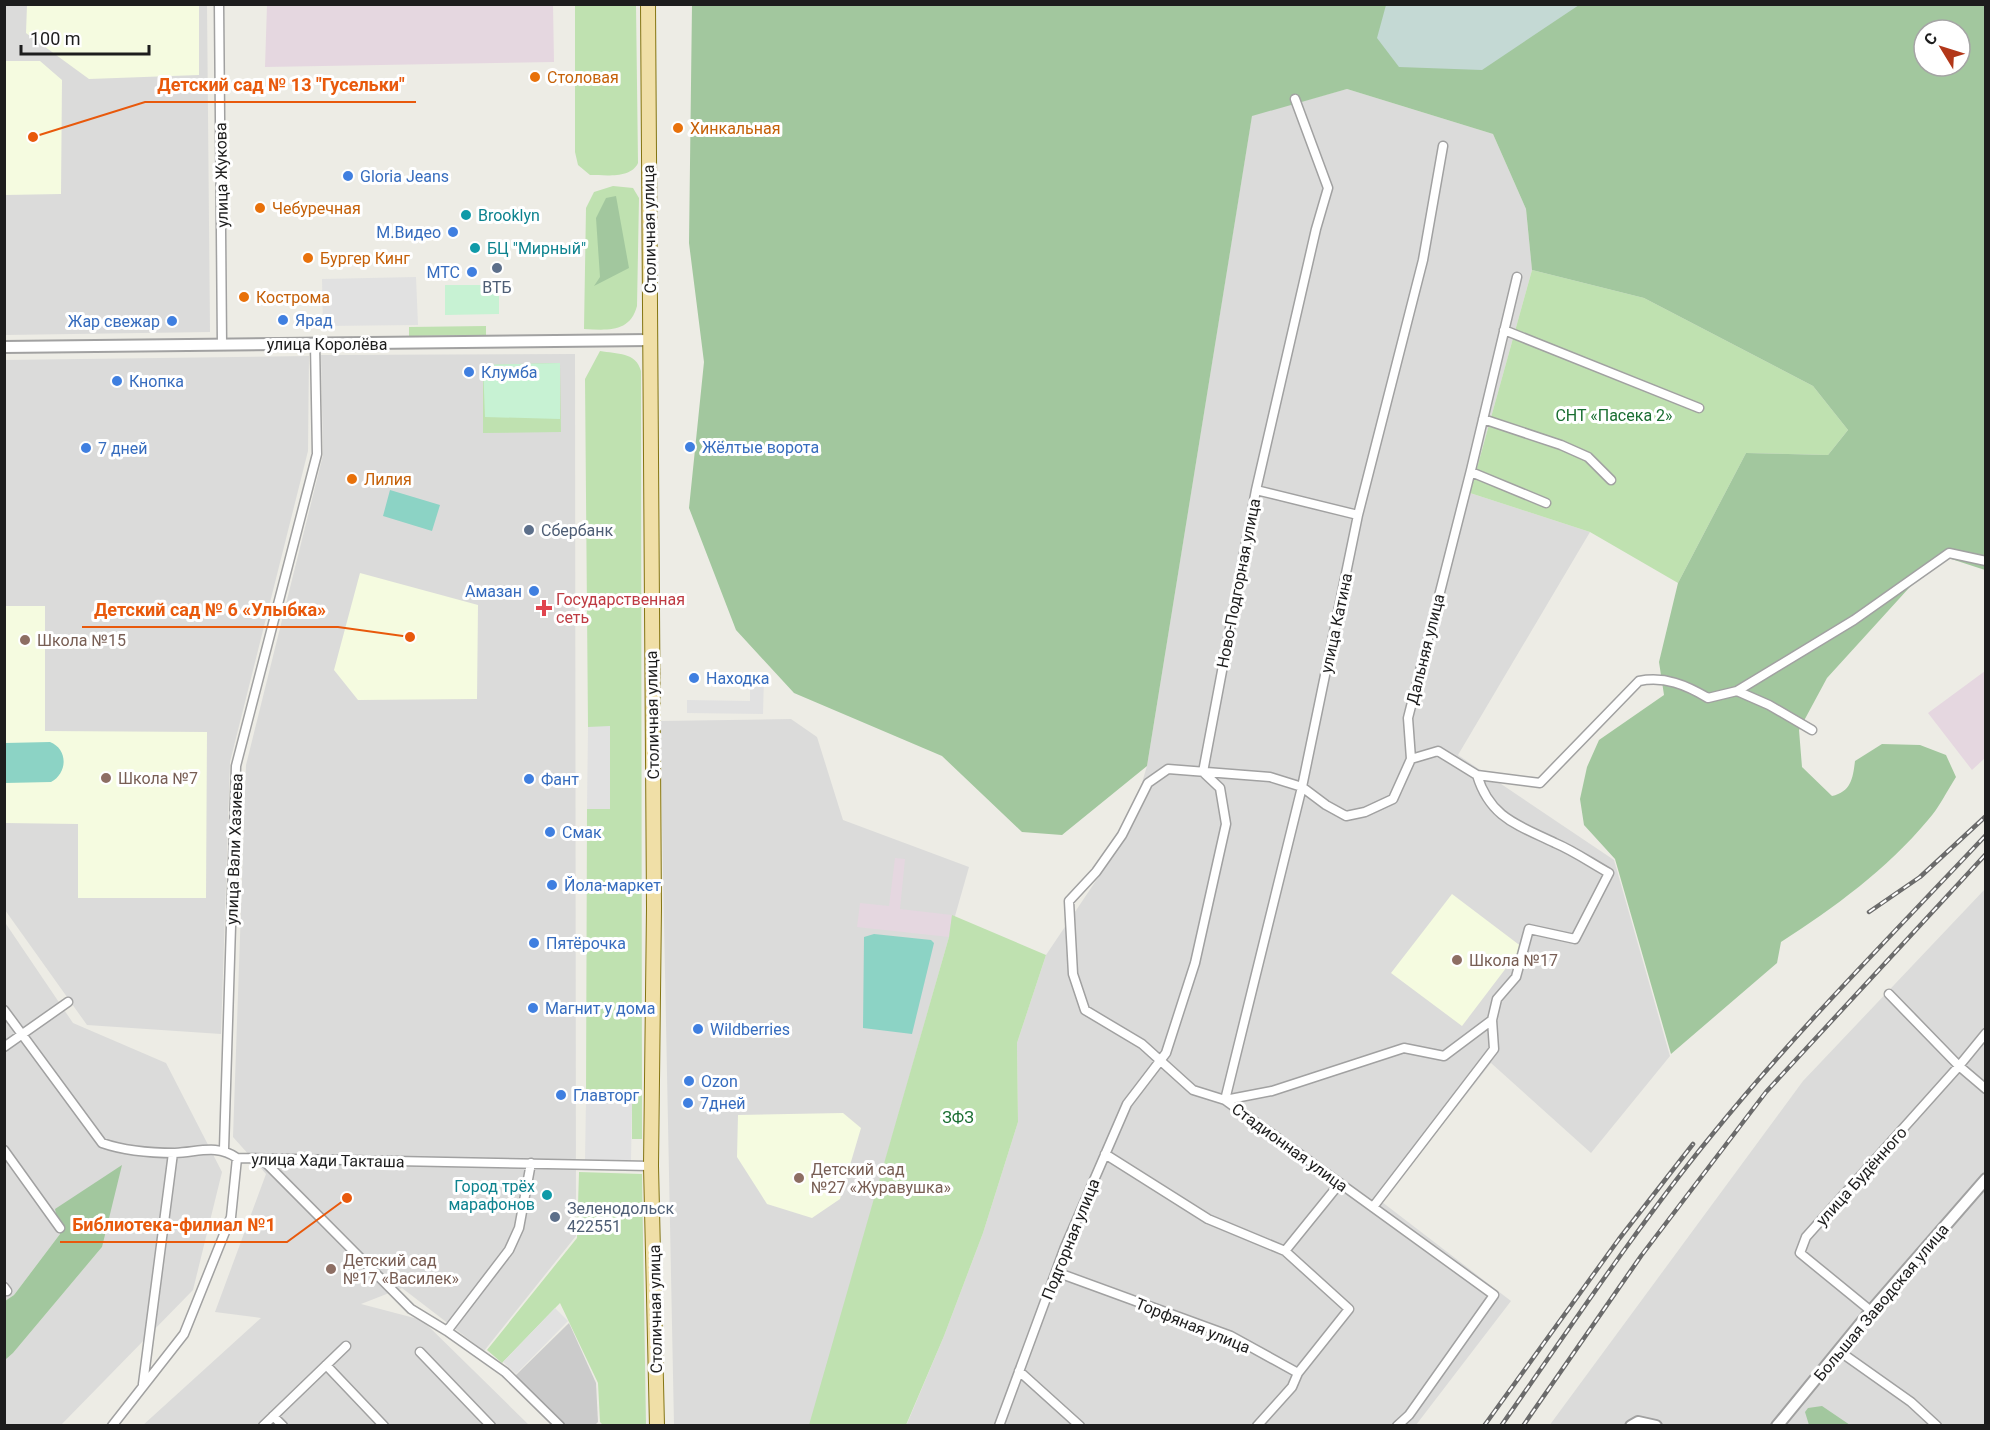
<svg xmlns="http://www.w3.org/2000/svg" width="1990" height="1430" font-family="Roboto,sans-serif">
	<style>
		.residential { fill: #dbdbda }
		.industrial { fill: #e5d7e0 }
		.education { fill: #f5fbe0 }
		.religious { fill: #cbcbcb }
		.grass { fill: #bfe1b0 }
		.forest { fill: #a2c79e; fill-rule: evenodd }
		.wetland { fill: #c4d9d4 }
		.park { fill: #c7f2d3 }
		.pitch { fill: #8cd3c5 }
		.parking { fill: #e1e1e1 }
		.lines { fill: none; stroke-linecap: round; stroke-linejoin: round }
		.minor-casing { stroke: #a1a1a1; stroke-width: 11 }
		.tertiary-casing { stroke: #a1a1a1; stroke-width: 14 }
		.primary-casing { stroke: #847512; stroke-width: 16 }
		.minor { stroke: #fff; stroke-width: 8 }
		.tertiary { stroke: #fff; stroke-width: 10 }
		.primary { stroke: #f0dfa7; stroke-width: 14 }
		.rail-casing { stroke: #6b6b6b; stroke-width: 4.5 }
		.rail { stroke: #fff; stroke-width: 2; stroke-dasharray: 7; stroke-linecap: butt }
		.food-dot { fill: #e8710a; stroke: #fff; stroke-width: 2 }
		.shop-dot { fill: #3f7fe0; stroke: #fff; stroke-width: 2 }
		.culture-dot { fill: #0f9aa8; stroke: #fff; stroke-width: 2 }
		.service-dot { fill: #5c6f8a; stroke: #fff; stroke-width: 2 }
		.health-dot { fill: #e0444e; stroke: #fff; stroke-width: 2 }
		.education-dot { fill: #8d6e63; stroke: #fff; stroke-width: 2 }
		.labels { text-anchor: middle; stroke-width: 6; stroke-linejoin: round; paint-order: stroke }
		.food-label { font-size: 16px; fill: #c56008; stroke: #fff; text-anchor: start }
		.street-label { font-size: 16px; fill: #1d1d1d; stroke: #fff }
		.shop-label { font-size: 16px; fill: #366cbe; stroke: #fff; text-anchor: start }
		.culture-label { font-size: 16px; fill: #0d838f; stroke: #fff; text-anchor: start }
		.service-label { font-size: 16px; fill: #4e5e75; stroke: #fff; text-anchor: start }
		.park-label { font-size: 16px; fill: #196e31; stroke: #fff }
		.health-label { font-size: 16px; fill: #be3a42; stroke: #fff; text-anchor: start }
		.education-label { font-size: 16px; fill: #785e54; stroke: #fff; text-anchor: start }
		.leader { fill: none; stroke: #e8590c; stroke-width: 2 }
		.callout-dot { fill: #e8590c; stroke: #fff; stroke-width: 2 }
		.callout-label { font-size: 18px; text-anchor: middle; font-weight: bold; fill: #e8590c; stroke: #fff; stroke-width: 6; stroke-linejoin: round; paint-order: stroke }
	</style>
	<rect width="100%" height="100%" fill="#edece5"/>
	<path class="residential" d="M4 5H207L210 332 5 335Z
		M1347 89 1493 134 1526 209 1532 270 1470 493 1590 532 1458 755 1614 860 1670 1056 1591 1153 1491 1063 1382 1202 1511 1301 1416 1425 906 1426 944 1336 983 1233 1018 1122 1017 1043 1046 955 1126 836 1147 766 1252 115Z
		M575 354 576 1236 484 1351 402 1288 361 1304 422 1320 529 1425 142 1426 261 1318 215 1312 266 1174 233 1137 246 765 323 455 321 355Z
		M309 356 308 451 230 762 221 1034 87 1025 5 910 4 360Z
		M791 719 817 737 843 820 969 867 810 1425H674L660 721Z
		M1985 889V1425L1549 1426 1803 1081Z
		M4 921 73 1023 166 1063 222 1172 193 1290 61 1425H5V1360L13 1353 102 1247 60 1234 14 1295 5 1301Z"/>
	<path class="industrial" d="M267 5H553L554 62 265 67Z
		M1985 671V758L1972 770 1928 713Z
		M895 858 905 859 900 909 952 915 949 937 857 927 860 903 889 906Z"/>
	<path class="education" d="M27 5H199V75L89 79 26 33Z
		M5 61H40L62 80 61 194 5 195Z
		M360 573 478 605 477 699 358 700 334 670Z
		M5 606H45V731L207 732 206 898H78V824L5 823Z
		M1452 894 1522 947 1462 1026 1391 973Z
		M843 1113 861 1128 840 1199 812 1218 767 1204 737 1157 738 1115Z"/>
	<path class="religious" d="M569 1323 596 1383 598 1422 595 1425H565L515 1376Z"/>
	<path class="grass" d="M575 5H636L638 163C631 179 605 175 590 175L578 165 575 152Z
		M613 186 633 188 639 198 637 306C630 333 607 330 584 329L586 208 594 192Z
		M1532 270 1644 298 1813 386 1848 430 1828 455 1746 453 1678 583 1590 532 1470 493Z
		M486 326V335L409 336V327Z
		M600 351C617 354 636 352 641 371L642 1139H632V1101L586 1100 587 809H610V727H588L585 379Z
		M560 363 561 432 483 433V365Z
		M952 915 1046 955 1017 1043 1018 1122 983 1233 944 1336 906 1425H809L949 937Z
		M579 1172 642 1174 646 1425H603L600 1422 598 1383 560 1303 502 1363 487 1350 577 1238Z"/>
	<path class="forest" d="M692 5H1985V570L1939 555 1827 678 1799 730 1802 767 1832 796C1851 792 1853 778 1855 761L1882 744 1920 745 1946 755 1956 777C1947 791 1939 808 1928 820 1887 869 1834 908 1781 942L1777 963 1671 1054 1615 859 1584 825 1580 799 1587 767 1599 740 1664 695 1659 662 1678 583 1746 453 1828 455 1848 430 1813 386 1644 298 1532 270 1526 209 1493 134 1347 89 1252 116 1147 766 1062 835 1022 832 942 756 794 693 736 630 689 508 704 362 689 243ZM1924 30H1960V66H1924Z
		M616 196 629 268 594 286 600 277 596 218 606 198Z
		M122 1165 102 1247 13 1353 5 1360V1301L14 1295 60 1234 55 1209Z
		M1822 1406 1850 1425H1809L1805 1412 1808 1408Z"/>
	<path class="wetland" d="M1386 5V4L1579 5 1482 70 1399 67 1377 38Z"/>
	<path class="park" d="M445 285H499V314L445 315Z
		M560 363V419L485 417 483 365Z"/>
	<path class="pitch" d="M390 490 440 505 432 531 383 516Z
		M50 742C68 749 68 773 51 782L5 783V743Z
		M874 934 931 940 934 943 912 1034 863 1028 864 937Z"/>
	<path class="parking" d="M416 277 418 325 323 326 322 279Z
		M750 675 764 676 763 714 687 713V700L750 701Z
		M610 726V809H587L588 727Z
		M586 1100 632 1101 631 1161 585 1160Z
		M555 1308 568 1321 516 1374 503 1362Z"/>
	<g class="lines">
		<defs>
			<path id="minor" d="M219 4 222 345
				M1443 146 1423 260 1358 515 1302 787 1225 1100 1272 1091 1404 1048 1444 1056 1492 1020
				M1504 330 1699 408
				M1483 419 1561 445 1588 457 1611 480
				M1471 472 1546 503
				M1256 490 1358 515
				M1737 691 1854 620 1949 553 1986 561
				M1411 759 1438 751 1477 775
				M1203 772 1256 490 1316 229 1328 188 1295 99
				M1889 994 1959 1066 1986 1089
				M4 1010 102 1143C125 1151 150 1153 175 1153 199 1152 217 1144 237 1158L651 1166
				M4 1047 68 1002
				M224 1149 236 766 317 454 315 344
				M4 1150 60 1228
				M1105 1154 1208 1219 1285 1251 1349 1309 1298 1373
				M262 1159 411 1309 447 1331
				M531 1163 519 1228 509 1250 447 1331 505 1372 560 1426
				M1373 1207 1494 1049 1492 1020 1497 999 1516 977 1529 929 1575 939 1609 873C1591 863 1574 851 1555 843 1518 825 1490 818 1477 775L1540 783 1639 681C1665 676 1686 685 1708 698L1737 691 1769 705 1812 730
				M1285 1251 1340 1183
				M1056 1272 1231 1336 1298 1373 1292 1387 1257 1426
				M4 1287 7 1291
				M1871 1311 1800 1253 1806 1237 1959 1066 1986 1033
				M1839 1351 1911 1402 1937 1426
				M420 1352 491 1426
				M326 1365 384 1426
				M1019 1371 1080 1426
				M143 1384 173 1153
				M273 1416 283 1426
				M112 1426 184 1334 231 1217 237 1158
				M263 1426 346 1346
				M999 1426 1065 1247 1127 1104 1166 1053 1195 963 1226 824 1220 788 1203 772
				M1397 1426 1409 1415 1494 1295 1225 1100 1193 1090 1142 1044 1085 1010 1073 974 1069 901 1096 872 1122 835 1148 783 1168 769 1270 777 1302 787 1326 805 1346 816 1365 812 1393 799 1411 759 1408 718 1471 470 1517 277"/>
			<path id="tertiary" d="M4 347 650 340
				M1631 1426 1638 1422 1656 1426
				M1777 1426 1871 1311 1986 1179"/>
			<path id="primary" d="M648 4 654 908 651 1166 657 1426"/>
		</defs>
		<use href="#minor" class="minor-casing"/>
		<use href="#tertiary" class="tertiary-casing"/>
		<use href="#primary" class="primary-casing"/>
		<use href="#minor" class="minor"/>
		<use href="#tertiary" class="tertiary"/>
		<use href="#primary" class="primary"/>
		<defs>
			<path id="rail" d="M1869 912 1920 877 1986 816
				M1484 1426 1619 1239 1693 1144
				M1501 1426C1570 1328 1636 1228 1711 1136 1797 1030 1893 934 1986 835
				M1523 1426 1641 1256 1766 1092 1986 854"/>
		</defs>
		<use href="#rail" class="rail-casing"/>
		<use href="#rail" class="rail"/>
	</g>
	<g class="food-dot">
		<circle cx="535" cy="77" r="6"/>
		<circle cx="678" cy="128" r="6"/>
		<circle cx="260" cy="208" r="6"/>
		<circle cx="308" cy="258" r="6"/>
		<circle cx="244" cy="297" r="6"/>
		<circle cx="352" cy="479" r="6"/>
	</g>
	<g class="shop-dot">
		<circle cx="348" cy="176" r="6"/>
		<circle cx="453" cy="232" r="6"/>
		<circle cx="472" cy="272" r="6"/>
		<circle cx="283" cy="320" r="6"/>
		<circle cx="172" cy="321" r="6"/>
		<circle cx="469" cy="372" r="6"/>
		<circle cx="117" cy="381" r="6"/>
		<circle cx="690" cy="447" r="6"/>
		<circle cx="86" cy="448" r="6"/>
		<circle cx="534" cy="591" r="6"/>
		<circle cx="694" cy="678" r="6"/>
		<circle cx="529" cy="779" r="6"/>
		<circle cx="550" cy="832" r="6"/>
		<circle cx="552" cy="885" r="6"/>
		<circle cx="534" cy="943" r="6"/>
		<circle cx="533" cy="1008" r="6"/>
		<circle cx="698" cy="1029" r="6"/>
		<circle cx="689" cy="1081" r="6"/>
		<circle cx="561" cy="1095" r="6"/>
		<circle cx="688" cy="1103" r="6"/>
	</g>
	<g class="culture-dot">
		<circle cx="466" cy="215" r="6"/>
		<circle cx="475" cy="248" r="6"/>
		<circle cx="547" cy="1195" r="6"/>
	</g>
	<g class="service-dot">
		<circle cx="497" cy="268" r="6"/>
		<circle cx="529" cy="530" r="6"/>
		<circle cx="555" cy="1217" r="6"/>
	</g>
	<path class="health-dot" d="M541 599h6v6h6v6h-6v6h-6v-6h-6v-6h6z"/>
	<g class="education-dot">
		<circle cx="25" cy="640" r="6"/>
		<circle cx="106" cy="778" r="6"/>
		<circle cx="1457" cy="960" r="6"/>
		<circle cx="799" cy="1178" r="6"/>
		<circle cx="331" cy="1269" r="6"/>
	</g>
	<g class="labels">
		<g class="food-label">
			<text x="547" y="83">Столовая</text>
			<text x="690" y="134">Хинкальная</text>
			<text x="272" y="214">Чебуречная</text>
			<text x="320" y="264">Бургер Кинг</text>
			<text x="256" y="303">Кострома</text>
			<text x="364" y="485">Лилия</text>
		</g>
		<g class="street-label">
			<text transform="translate(221 175) rotate(-91)" y="6">улица Жукова</text>
			<text transform="translate(649 229) rotate(-91)" y="6">Столичная улица</text>
			<text x="327" y="350">улица Королёва</text>
			<text transform="translate(1238 583) rotate(-79)" y="6">Ново-Подгорная улица</text>
			<text transform="translate(1336 623) rotate(-78)" y="6">улица Катина</text>
			<text transform="translate(1425 649) rotate(-76)" y="6">Дальняя улица</text>
			<text transform="translate(652 715) rotate(-91)" y="6">Столичная улица</text>
			<text transform="translate(234 849) rotate(-88)" y="6">улица Вали Хазиева</text>
			<text transform="translate(1290 1147) rotate(36)" y="6">Стадионная улица</text>
			<text transform="translate(328 1160) rotate(1)" y="6">улица Хади Такташа</text>
			<text transform="translate(1861 1176) rotate(-48)" y="6">улица Будённого</text>
			<text transform="translate(1070 1239) rotate(-68)" y="6">Подгорная улица</text>
			<text transform="translate(1881 1302) rotate(-50)" y="6">Большая Заводская улица</text>
			<text transform="translate(655 1309) rotate(-91)" y="6">Столичная улица</text>
			<text transform="translate(1193 1325) rotate(22)" y="6">Торфяная улица</text>
		</g>
		<g class="shop-label">
			<text x="360" y="182">Gloria Jeans</text>
			<text x="441" y="238" text-anchor="end">М.Видео</text>
			<text x="460" y="278" text-anchor="end">МТС</text>
			<text x="295" y="326">Ярад</text>
			<text x="160" y="327" text-anchor="end">Жар свежар</text>
			<text x="481" y="378">Клумба</text>
			<text x="129" y="387">Кнопка</text>
			<text x="702" y="453">Жёлтые ворота</text>
			<text x="98" y="454">7 дней</text>
			<text x="522" y="597" text-anchor="end">Амазан</text>
			<text x="706" y="684">Находка</text>
			<text x="541" y="785">Фант</text>
			<text x="562" y="838">Смак</text>
			<text x="564" y="891">Йола-маркет</text>
			<text x="546" y="949">Пятёрочка</text>
			<text x="545" y="1014">Магнит у дома</text>
			<text x="710" y="1035">Wildberries</text>
			<text x="701" y="1087">Ozon</text>
			<text x="573" y="1101">Главторг</text>
			<text x="700" y="1109">7дней</text>
		</g>
		<g class="culture-label">
			<text x="478" y="221">Brooklyn</text>
			<text x="487" y="254">БЦ "Мирный"</text>
			<text x="535" y="1192" text-anchor="end">Город трёх<tspan x="535" dy="18">марафонов</tspan></text>
		</g>
		<g class="service-label">
			<text x="497" y="293" text-anchor="middle">ВТБ</text>
			<text x="541" y="536">Сбербанк</text>
			<text x="567" y="1214">Зеленодольск<tspan x="567" dy="18">422551</tspan></text>
		</g>
		<g class="park-label">
			<text x="1614" y="421">СНТ «Пасека 2»</text>
			<text x="958" y="1123">ЗФЗ</text>
		</g>
		<g class="health-label">
			<text x="556" y="605">Государственная<tspan x="556" dy="18">сеть</tspan></text>
		</g>
		<g class="education-label">
			<text x="37" y="646">Школа №15</text>
			<text x="118" y="784">Школа №7</text>
			<text x="1469" y="966">Школа №17</text>
			<text x="811" y="1175">Детский сад<tspan x="811" dy="18">№27 «Журавушка»</tspan></text>
			<text x="343" y="1266">Детский сад<tspan x="343" dy="18">№17 «Василек»</tspan></text>
		</g>
	</g>
	<path class="leader" d="M33 137L145 102H416M410 637L338 627H82M347 1198L287 1242H60"/>
	<g class="callout-dot">
		<circle cx="33" cy="137" r="6"/>
		<circle cx="410" cy="637" r="6"/>
		<circle cx="347" cy="1198" r="6"/>
	</g>
	<g class="callout-label">
		<text x="281" y="91">Детский сад № 13 "Гусельки"</text>
		<text x="210" y="616">Детский сад № 6 «Улыбка»</text>
		<text x="174" y="1231">Библиотека-филиал №1</text>
	</g>
	<rect width="1990" height="1430" fill="none" stroke="#1d1d1d" stroke-width="12"/>
	<g transform="translate(1942 48) rotate(308)"><circle r="28" fill="#ffffff" stroke="#a5a5a5" stroke-width="1.5"/>
	<path d="M0-4.5L10 22L0 15L-10 22Z" fill="#b23719"/>
	<text y="-9" font-size="16" font-weight="bold" text-anchor="middle" fill="#1d1d1d">С</text>
	</g>
	<path d="M21 45v9h128v-9" fill="none" stroke="#1d1d1d" stroke-width="3"/>
	<text x="30" y="45" font-size="18" fill="#1d1d1d" stroke="#ffffff" stroke-width="4.5" paint-order="stroke">100 m</text>
</svg>
